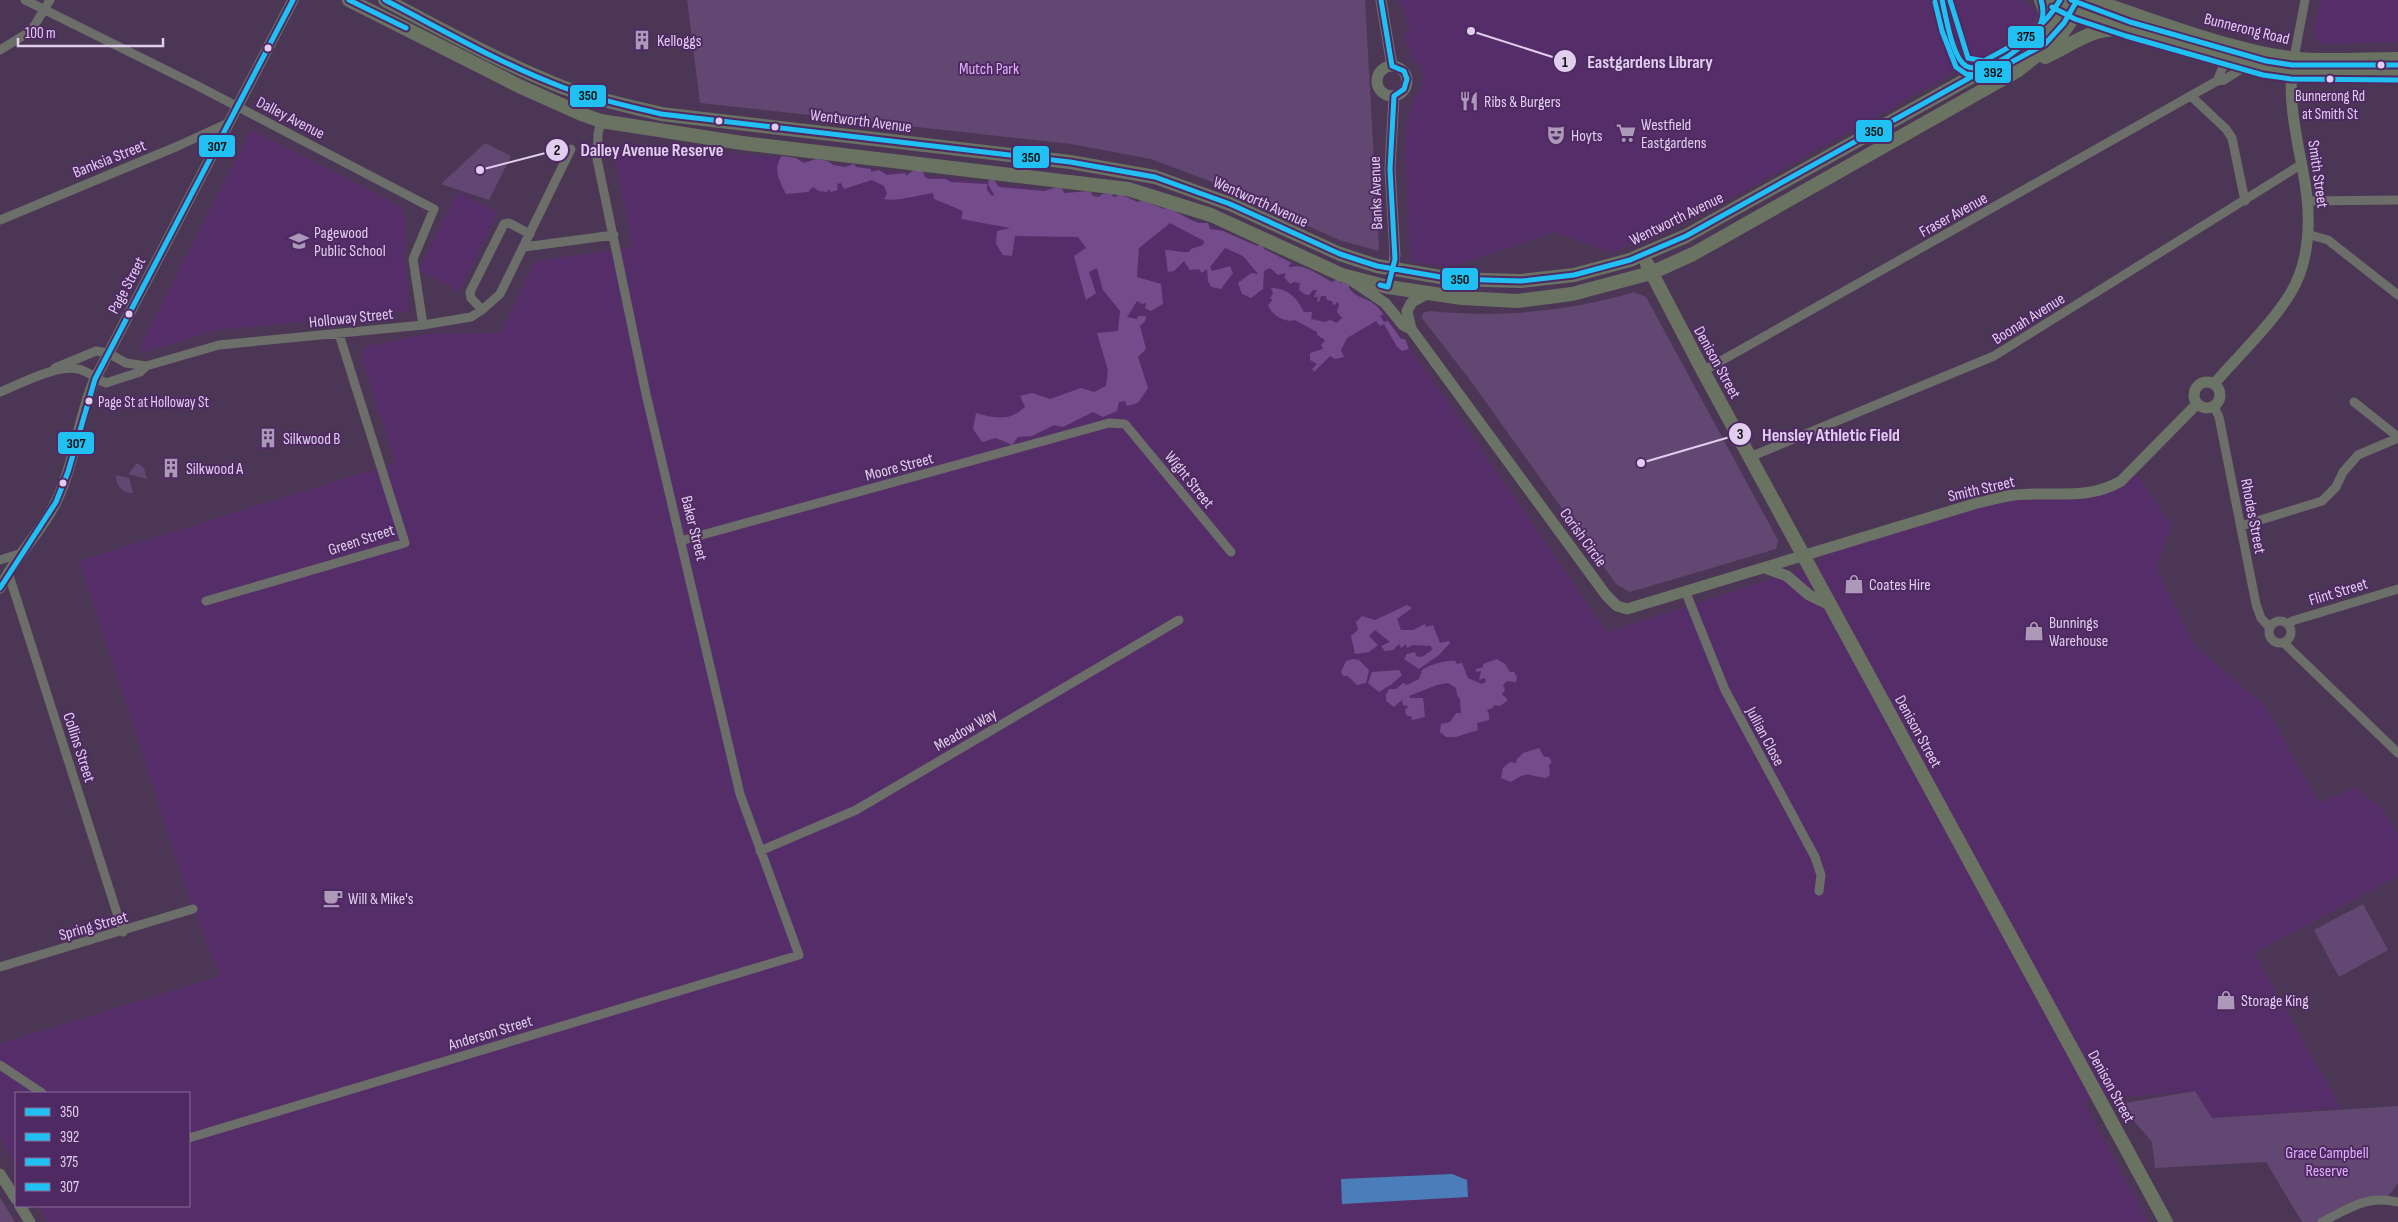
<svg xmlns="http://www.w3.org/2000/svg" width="2398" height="1222" font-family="'Sofia Sans Condensed',sans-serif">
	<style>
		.built { fill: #552e69 }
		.green { fill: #614771 }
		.forest { fill: #754c8b }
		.water { fill: #4b7dbb }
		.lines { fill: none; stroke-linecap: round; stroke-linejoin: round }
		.street { stroke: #6c6e69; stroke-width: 9 }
		.secondary { stroke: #6b7266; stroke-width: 11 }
		.primary { stroke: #6a7262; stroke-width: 14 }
		.bus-1-casing { stroke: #4f2a62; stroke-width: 9 }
		.bus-2-casing { stroke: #4f2a62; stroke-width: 9 }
		.bus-3-casing { stroke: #4f2a62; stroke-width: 9 }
		.bus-4-casing { stroke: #4f2a62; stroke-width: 9 }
		.bus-1 { stroke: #20c0f3; stroke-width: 5 }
		.bus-2 { stroke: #20c0f3; stroke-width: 5 }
		.bus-3 { stroke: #20c0f3; stroke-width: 5 }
		.bus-4 { stroke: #20c0f3; stroke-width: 5 }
		.bus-dot { fill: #e1cdee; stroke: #4f2a62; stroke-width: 2 }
		.labels { text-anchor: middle; stroke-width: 4; stroke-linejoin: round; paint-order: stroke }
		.bus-label { font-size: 15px; fill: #e1cdee; stroke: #4f2a62 }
		.street-label { font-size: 16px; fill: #e1cdee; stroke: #4f2a62 }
		.poi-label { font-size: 16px; fill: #e1cdee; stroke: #4f2a62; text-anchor: start }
		.park-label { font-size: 16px; fill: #e1b0fd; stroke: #4f2a62 }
		.leader { fill: none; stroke: #e1cdee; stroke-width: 2 }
		.callout-dot { fill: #e1cdee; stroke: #4f2a62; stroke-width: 2 }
		.mark-label { font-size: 15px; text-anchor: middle; font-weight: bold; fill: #111 }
		.callout-label { font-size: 18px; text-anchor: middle; font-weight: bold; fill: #e1cdee; stroke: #4f2a62; stroke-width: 4; stroke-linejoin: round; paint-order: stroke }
		.line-badge { stroke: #4f2a62; stroke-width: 2 }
		.pale-badge-label { font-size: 14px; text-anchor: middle; font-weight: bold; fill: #111 }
	</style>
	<rect width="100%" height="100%" fill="#4b3755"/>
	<path class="built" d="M1398 0H2023L2036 12V23L1997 48 1726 201 1633 244 1611 253 1555 232 1450 267 1412 262 1410 258 1405 142 1407 121 1417 93 1422 89 1423 77 1421 64 1416 63 1410 53 1403 35 1410 31 1402 5Z
		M2320 0H2398V42L2322 44 2316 38 2314 30Z
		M251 130 400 206 406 219 405 264 409 312 218 330 144 352 140 346Z
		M625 143 776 157 1120 199 1213 226 1345 289 1380 307 1461 420 1607 632 1821 563 1818 551 1976 503 2094 493 2133 469 2172 526 2156 567 2194 645 2265 706 2319 803 2356 787 2383 810 2398 835V876L2254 953 2341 1108 2211 1118 2195 1091 2083 1101 2148 1222H48L39 1206H189V1093H16V1165L0 1137V1044L220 976 193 909 79 561 395 463 361 354 367 346 426 334 501 333 533 265 538 261 633 247 614 155Z
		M458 192 498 212 459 292 418 269Z"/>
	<path class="green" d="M687 0H1365L1379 251 1339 240 1207 180 1151 159 1071 144 700 103Z
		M485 143 511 156 489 200 441 184Z
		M1634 292 1646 297 1778 540 1776 549 1630 592 1616 584 1470 380 1422 318 1423 313 1429 311C1500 318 1566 312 1634 292Z
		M137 463 144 468 147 479 128 474Z
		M116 475 129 478 133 493C122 493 116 486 116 475Z
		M2363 904 2388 950 2339 977 2314 930Z
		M2195 1091 2212 1118 2398 1106V1183L2386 1199 2365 1200 2322 1222H2302L2266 1162 2155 1168 2152 1142 2119 1104Z
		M0 1197 15 1222H0Z"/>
	<path class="forest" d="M782 156 796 158 804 163 816 159 828 161 833 165 845 167 854 164 856 167 871 169V172L879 170 887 175 905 173 906 176 915 169 923 170 924 176 928 179H945L951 182 987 184V190L992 196 994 195 988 184 989 180H994L999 187 1044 191 1061 186 1064 193 1090 191 1093 196 1099 197 1102 194 1113 193 1112 196 1116 197 1119 193 1137 202 1142 200 1164 209 1168 207C1173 210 1195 223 1200 223 1203 223 1206 223 1208 223L1210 229 1223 231 1257 246 1262 243 1264 249 1292 263 1288 266 1291 267C1305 263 1319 276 1332 282L1339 279 1340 283 1350 281 1349 288C1359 302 1371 295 1383 314L1380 316 1384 322 1388 321 1401 339H1405L1409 349 1402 351 1397 347 1384 324 1380 326 1376 321 1347 338 1341 350 1344 357 1335 359 1330 356 1314 372 1312 369 1317 364 1310 360V353L1323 349 1321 345 1325 340 1317 335V332L1295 320C1285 323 1271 315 1268 305L1273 299H1270L1273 293 1271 288C1288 288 1297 298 1304 312H1312L1311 319 1324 322 1330 320 1337 323 1342 318 1337 312 1339 304 1337 302 1335 305 1333 304 1332 301 1327 300 1326 296H1321L1319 302 1317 301 1318 297H1314L1317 290H1313L1309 295 1304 294 1299 290 1300 283 1294 282 1290 284 1284 277 1286 273 1278 275 1270 268 1264 271 1263 289 1251 298 1242 294 1238 283 1251 273 1258 274 1243 256 1225 248 1210 267 1212 271 1230 266 1233 273 1221 289 1211 287 1208 281 1207 269 1202 273 1199 269 1190 270 1184 261 1174 271 1168 272 1165 250C1174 250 1180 253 1189 252L1191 249 1203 245 1204 241 1170 223 1139 248 1137 277 1161 284 1163 304 1151 311 1145 308 1146 303 1142 304 1137 301 1127 317 1137 319 1138 316H1146L1145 321 1140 326 1146 349 1138 357 1148 388 1138 403 1127 406 1125 401 1119 402 1117 411 1103 417 1093 412 1063 427 1054 425 1032 436 1018 437 1012 445 996 438 982 442 973 429 976 413C995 418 1009 422 1025 407L1020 396 1032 393 1050 399 1081 388 1094 392 1106 386 1108 370 1097 333 1118 331 1120 311 1103 290 1097 268 1089 272 1096 293 1086 300 1074 256 1086 248 1078 237 1015 236 1012 256 1003 255 996 244 997 231 1010 228 961 219 963 211 934 199 933 193C920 195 894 202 884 199L887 194 884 186 872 180 844 189 841 183 837 184 838 190 831 192 828 189 827 192 819 191 813 187 808 192 786 194C780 182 772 168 782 156Z
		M1407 605 1412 608 1397 619 1401 630H1413L1425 624 1426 627 1433 625 1440 643 1449 641 1450 643 1439 655 1419 669 1404 659 1407 654 1415 652 1416 656 1422 657 1432 650 1431 646 1413 645 1407 648 1406 644 1401 648 1399 644 1393 650 1385 651 1381 646 1390 642 1375 630 1369 636 1378 645 1369 652 1355 654 1351 636 1358 630 1356 622 1362 616 1375 620Z
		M1353 659 1359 660 1369 670 1366 683 1357 685 1348 676H1343L1341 672 1346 661Z
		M1497 659 1505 664 1510 672H1514L1517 677 1516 682 1507 681 1503 685 1505 690 1502 694 1508 700 1500 706 1494 705 1493 708 1487 710 1489 714V720L1477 723 1478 730 1456 737H1446L1440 732 1441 724 1450 722 1456 713H1461L1460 699 1457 695 1456 688 1448 683 1437 685 1409 696 1410 698H1423L1425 717 1412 720V717L1406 715 1405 709 1409 707 1403 705 1402 700 1394 707 1386 701V695L1389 689H1396L1403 683 1407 685 1419 679 1422 670C1429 665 1446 660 1455 661L1457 664 1462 663 1468 678 1482 684 1486 682 1485 678 1479 680 1481 671 1476 672V669L1483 667V664Z
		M1399 670 1402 675 1392 684 1379 692 1368 683 1372 672Z
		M1539 748 1544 757H1549L1552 763 1549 764 1550 775 1546 778C1528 776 1529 770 1511 782L1501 778 1503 768 1510 762 1517 763 1516 760 1523 753Z"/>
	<path class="water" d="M1452 1174 1467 1180 1468 1197 1342 1204 1341 1179Z"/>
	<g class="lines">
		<path class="street" d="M25 0 196 85 434 209 413 259 423 325
			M0 50 31 31 50 0
			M2294 58 2305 0
			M2217 81 2223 67 2220 56
			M2191 96 2226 129 2232 138 2245 201
			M2309 201 2398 200
			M0 220 178 146 228 123
			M2307 234 2328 240 2398 295
			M524 247 614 235
			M482 310 471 298 470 292 504 224 509 223 530 234
			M55 368 96 351 108 353 126 363 146 366
			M1703 371 2217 81 2224 80 2249 64
			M0 392C20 384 57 364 78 369 88 371 96 379 106 383L140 372 146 366 219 345 423 325 471 317 482 310 500 294 571 149
			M2354 402 2398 437
			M2214 406 2219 417 2256 604 2261 618 2270 628
			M1750 457 1994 356 2302 164
			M2241 526 2322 501 2336 487 2343 472 2358 455 2398 438
			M680 541 1109 423 1125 424 1231 552
			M0 560 19 554
			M8 572 123 932
			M1686 593 1725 690 1815 857 1821 875 1819 891
			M206 601 405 543 339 334
			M2269 632a11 11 0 1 1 22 0a11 11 0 1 1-22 0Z
			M2288 625 2292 621 2398 589
			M2284 643 2398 753
			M760 851 856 810 1179 620
			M0 967 193 909
			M0 1065 42 1093
			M189 1138 799 955 740 794 646 394 597 159 598 134 601 121
			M2322 1222C2350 1208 2365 1195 2398 1202"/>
		<path class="secondary" d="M1381 0 1392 66
			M1377 81a15 15 0 1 1 30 0a15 15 0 1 1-30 0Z
			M1393 270 1395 255 1390 169 1394 96
			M1351 280 1385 303 1403 325 1411 329
			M1427 294 1412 302 1407 311 1411 329 1606 595 1617 606 1627 609 1977 503C1989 501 2002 496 2015 495 2051 491 2088 501 2121 481L2197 404
			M2194 395a13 13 0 1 1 26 0a13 13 0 1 1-26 0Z
			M2214 384C2238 356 2271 325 2290 294 2312 259 2311 211 2303 172 2297 138 2287 99 2293 64
			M1765 568 1787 576 1809 595 1830 605
			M0 588C15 556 41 533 56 502 75 463 78 418 95 379L293 0
			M0 1174 16 1199
			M20 1206 30 1222"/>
		<path class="primary" d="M349 0 519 86 584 115 601 121 742 143 1128 189 1211 215 1342 275 1388 287 1462 298 1517 301 1572 294 1651 273 1693 254 2017 71 2059 38 2085 0
			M385 0C443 30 501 63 562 87 594 99 628 106 661 114L1070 162 1155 177 1230 204 1340 254 1377 266 1452 279 1521 281 1574 275 1630 260 1686 236 2032 43 2053 25 2069 0
			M2055 0 2078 12 2128 29 2264 68 2291 72 2398 73
			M2093 0C2150 20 2217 45 2276 56 2315 63 2358 59 2398 59
			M2035 34C2046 24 2048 14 2041 0
			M2045 57C2070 46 2091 28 2120 29
			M1647 264 1703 371 2166 1222"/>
		<defs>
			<path id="bus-1" d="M349 0 406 28
				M385 0C443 30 501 64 562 87 594 99 628 106 661 114L1070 162 1155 177 1230 204 1340 254 1377 266 1452 279 1521 281 1574 275 1630 260 1686 236 2007 57C2027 42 2050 28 2041 0
				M1942 0C1946 16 1952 58 1966 66 1972 69 1980 69 1986 69
				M1380 285 1388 287 1395 259 1390 169 1394 96 1404 89 1407 79 1404 71 1392 66 1381 0"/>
			<path id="bus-2" d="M1935 2 1942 31 1956 67 1966 74 1986 76 2045 44 2064 23 2075 4
				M2052 7 2075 19 2126 36 2263 75 2291 79 2398 80"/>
			<path id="bus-3" d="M1950 0 1968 58 1984 61C2016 43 2042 32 2060 0
				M2071 0 2130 22 2266 61 2292 65H2398"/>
			<path id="bus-4" d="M0 588 56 502 68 472 95 379 293 0"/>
		</defs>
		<use href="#bus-1" class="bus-1-casing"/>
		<use href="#bus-2" class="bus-2-casing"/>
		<use href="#bus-3" class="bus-3-casing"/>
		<use href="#bus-4" class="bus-4-casing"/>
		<use href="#bus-1" class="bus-1"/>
		<use href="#bus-2" class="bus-2"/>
		<use href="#bus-3" class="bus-3"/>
		<use href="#bus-4" class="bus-4"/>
	</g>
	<defs>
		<symbol id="building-bare" viewBox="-9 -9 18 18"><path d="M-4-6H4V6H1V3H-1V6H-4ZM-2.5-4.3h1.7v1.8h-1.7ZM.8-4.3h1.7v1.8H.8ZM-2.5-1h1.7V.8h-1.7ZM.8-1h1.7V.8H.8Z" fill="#ac98b8" stroke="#4f2a62" stroke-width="2.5" paint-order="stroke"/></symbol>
		<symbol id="restaurant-bare" viewBox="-9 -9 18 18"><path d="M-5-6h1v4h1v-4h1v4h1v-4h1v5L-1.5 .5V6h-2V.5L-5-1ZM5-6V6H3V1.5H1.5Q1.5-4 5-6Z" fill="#ac98b8" stroke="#4f2a62" stroke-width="2.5" paint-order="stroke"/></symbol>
		<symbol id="supermarket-bare" viewBox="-9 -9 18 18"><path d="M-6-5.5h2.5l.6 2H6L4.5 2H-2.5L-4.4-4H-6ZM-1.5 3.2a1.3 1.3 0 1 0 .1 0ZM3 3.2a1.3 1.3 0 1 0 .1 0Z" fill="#ac98b8" stroke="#4f2a62" stroke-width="2.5" paint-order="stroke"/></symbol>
		<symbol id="theatre-bare" viewBox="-9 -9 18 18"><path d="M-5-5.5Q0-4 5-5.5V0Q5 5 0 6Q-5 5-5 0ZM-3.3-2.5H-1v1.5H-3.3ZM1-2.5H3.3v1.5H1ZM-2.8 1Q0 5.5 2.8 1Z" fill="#ac98b8" stroke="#4f2a62" stroke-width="2.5" paint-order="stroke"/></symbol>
		<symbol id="school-bare" viewBox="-9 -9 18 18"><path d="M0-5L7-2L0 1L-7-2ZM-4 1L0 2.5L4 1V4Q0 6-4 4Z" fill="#ac98b8" stroke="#4f2a62" stroke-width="2.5" paint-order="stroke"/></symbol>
		<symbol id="shop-bare" viewBox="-9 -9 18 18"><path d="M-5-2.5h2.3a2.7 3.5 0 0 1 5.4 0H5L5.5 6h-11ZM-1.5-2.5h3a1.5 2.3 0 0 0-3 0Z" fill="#ac98b8" stroke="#4f2a62" stroke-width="2.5" paint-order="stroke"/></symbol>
		<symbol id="cafe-bare" viewBox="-9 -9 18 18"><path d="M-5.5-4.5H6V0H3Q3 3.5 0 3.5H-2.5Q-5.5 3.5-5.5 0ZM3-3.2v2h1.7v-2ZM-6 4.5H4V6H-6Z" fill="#ac98b8" stroke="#4f2a62" stroke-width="2.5" paint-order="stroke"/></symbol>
	</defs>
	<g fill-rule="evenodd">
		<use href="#building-bare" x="628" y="26" width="28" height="28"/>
		<use href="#restaurant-bare" x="1455" y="87" width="28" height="28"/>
		<use href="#supermarket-bare" x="1612" y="119" width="28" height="28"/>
		<use href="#theatre-bare" x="1542" y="121" width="28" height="28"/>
		<use href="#school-bare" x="285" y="227" width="28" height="28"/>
		<use href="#building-bare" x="254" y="424" width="28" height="28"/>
		<use href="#building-bare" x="157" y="454" width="28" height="28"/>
		<use href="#shop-bare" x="1840" y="570" width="28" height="28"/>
		<use href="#shop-bare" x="2020" y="617" width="28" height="28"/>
		<use href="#cafe-bare" x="319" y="884" width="28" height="28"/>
		<use href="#shop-bare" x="2212" y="986" width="28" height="28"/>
	</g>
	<g class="bus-dot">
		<circle cx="268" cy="48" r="4.5"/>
		<circle cx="2381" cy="65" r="4.5"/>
		<circle cx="2330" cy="79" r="4.5"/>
		<circle cx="719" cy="121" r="4.5"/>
		<circle cx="775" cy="127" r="4.5"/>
		<circle cx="129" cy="314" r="4.5"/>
		<circle cx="89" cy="401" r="4.5"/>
		<circle cx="63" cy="483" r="4.5"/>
	</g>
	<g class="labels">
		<g class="bus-label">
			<text x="2330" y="101">Bunnerong Rd<tspan x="2330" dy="18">at Smith St</tspan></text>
			<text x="98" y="407" text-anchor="start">Page St at Holloway St</text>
		</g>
		<g class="street-label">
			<text transform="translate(2247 28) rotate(14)" y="6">Bunnerong Road</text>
			<text transform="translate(291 117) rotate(27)" y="6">Dalley Avenue</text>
			<text transform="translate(861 120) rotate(7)" y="6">Wentworth Avenue</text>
			<text transform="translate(109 158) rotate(-22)" y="6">Banksia Street</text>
			<text transform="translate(2319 174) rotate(82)" y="6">Smith Street</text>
			<text transform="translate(1375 193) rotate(-92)" y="6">Banks Avenue</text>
			<text transform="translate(1261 201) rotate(24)" y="6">Wentworth Avenue</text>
			<text transform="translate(1953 214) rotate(-29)" y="6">Fraser Avenue</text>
			<text transform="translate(1676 218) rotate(-26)" y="6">Wentworth Avenue</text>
			<text transform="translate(126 285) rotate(-62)" y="6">Page Street</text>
			<text transform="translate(351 317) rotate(-6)" y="6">Holloway Street</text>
			<text transform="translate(2028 318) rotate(-32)" y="6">Boonah Avenue</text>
			<text transform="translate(1718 362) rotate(61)" y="6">Denison Street</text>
			<text transform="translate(899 466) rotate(-15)" y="6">Moore Street</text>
			<text transform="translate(1190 479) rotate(51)" y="6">Wight Street</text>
			<text transform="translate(1981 488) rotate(-13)" y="6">Smith Street</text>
			<text transform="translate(2254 516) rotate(79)" y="6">Rhodes Street</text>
			<text transform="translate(695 528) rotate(76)" y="6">Baker Street</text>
			<text transform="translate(1584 537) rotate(54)" y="6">Corish Circle</text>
			<text transform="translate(361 539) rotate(-18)" y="6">Green Street</text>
			<text transform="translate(2338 591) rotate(-17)" y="6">Flint Street</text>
			<text transform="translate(965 729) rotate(-30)" y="6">Meadow Way</text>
			<text transform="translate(1919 731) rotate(61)" y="6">Denison Street</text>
			<text transform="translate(1766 736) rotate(62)" y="6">Jullian Close</text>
			<text transform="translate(80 747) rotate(72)" y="6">Collins Street</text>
			<text transform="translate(93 925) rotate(-16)" y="6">Spring Street</text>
			<text transform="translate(490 1032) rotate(-17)" y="6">Anderson Street</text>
			<text transform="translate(2112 1086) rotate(61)" y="6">Denison Street</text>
		</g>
		<g class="poi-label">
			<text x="657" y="46">Kelloggs</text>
			<text x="1484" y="107">Ribs &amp; Burgers</text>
			<text x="1641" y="130">Westfield<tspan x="1641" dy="18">Eastgardens</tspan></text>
			<text x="1571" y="141">Hoyts</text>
			<text x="314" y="238">Pagewood<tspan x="314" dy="18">Public School</tspan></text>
			<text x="283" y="444">Silkwood B</text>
			<text x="186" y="474">Silkwood A</text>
			<text x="1869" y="590">Coates Hire</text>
			<text x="2049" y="628">Bunnings<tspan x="2049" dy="18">Warehouse</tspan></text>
			<text x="348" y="904">Will &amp; Mike's</text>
			<text x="2241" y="1006">Storage King</text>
		</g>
		<g class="park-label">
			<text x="989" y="74">Mutch Park</text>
			<text x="2327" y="1158">Grace Campbell<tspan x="2327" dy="18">Reserve</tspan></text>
		</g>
	</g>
	<path class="leader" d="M1471 31L1565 61M480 170L557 150M1641 463L1740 434"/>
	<g class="callout-dot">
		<circle cx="1471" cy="31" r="5"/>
		<circle cx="480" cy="170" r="5"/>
		<circle cx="1641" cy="463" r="5"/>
		<circle cx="1565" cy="61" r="12"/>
		<circle cx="557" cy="150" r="12"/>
		<circle cx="1740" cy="434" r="12"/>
	</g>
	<g class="mark-label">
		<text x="1565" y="67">1</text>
		<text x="557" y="155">2</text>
		<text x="1740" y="439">3</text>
	</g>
	<g class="callout-label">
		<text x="1650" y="68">Eastgardens Library</text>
		<text x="652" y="156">Dalley Avenue Reserve</text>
		<text x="1831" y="441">Hensley Athletic Field</text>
	</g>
	<g class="line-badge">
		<rect x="2007" y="25" width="38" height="24" rx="5" fill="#20c0f3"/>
		<rect x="1974" y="60" width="38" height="24" rx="5" fill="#20c0f3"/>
		<rect x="569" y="84" width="38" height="24" rx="5" fill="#20c0f3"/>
		<rect x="1855" y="119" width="38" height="24" rx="5" fill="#20c0f3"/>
		<rect x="198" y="134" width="38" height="24" rx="5" fill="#20c0f3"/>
		<rect x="1012" y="145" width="38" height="24" rx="5" fill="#20c0f3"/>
		<rect x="1441" y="267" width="38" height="24" rx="5" fill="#20c0f3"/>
		<rect x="57" y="431" width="38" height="24" rx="5" fill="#20c0f3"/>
	</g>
	<g class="pale-badge-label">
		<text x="2026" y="41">375</text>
		<text x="1993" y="77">392</text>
		<text x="588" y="100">350</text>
		<text x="1874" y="136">350</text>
		<text x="217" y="151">307</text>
		<text x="1031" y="162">350</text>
		<text x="1460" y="284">350</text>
		<text x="76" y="448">307</text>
	</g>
	<rect x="15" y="1092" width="175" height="115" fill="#4f2a62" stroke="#896b9a"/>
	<rect x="25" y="1108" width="25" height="8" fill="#20c0f3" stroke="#896b9a"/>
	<text x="60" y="1117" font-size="15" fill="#e1cdee">350</text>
	<rect x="25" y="1133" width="25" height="8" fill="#20c0f3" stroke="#896b9a"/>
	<text x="60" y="1142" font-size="15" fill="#e1cdee">392</text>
	<rect x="25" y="1158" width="25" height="8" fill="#20c0f3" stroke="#896b9a"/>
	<text x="60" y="1167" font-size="15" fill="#e1cdee">375</text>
	<rect x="25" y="1183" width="25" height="8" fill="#20c0f3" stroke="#896b9a"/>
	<text x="60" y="1192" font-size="15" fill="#e1cdee">307</text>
	<path d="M18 38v8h145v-8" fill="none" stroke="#e1cdee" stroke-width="2.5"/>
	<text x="25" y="38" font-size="15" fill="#e1cdee" stroke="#4f2a62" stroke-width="4" paint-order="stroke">100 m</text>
</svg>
